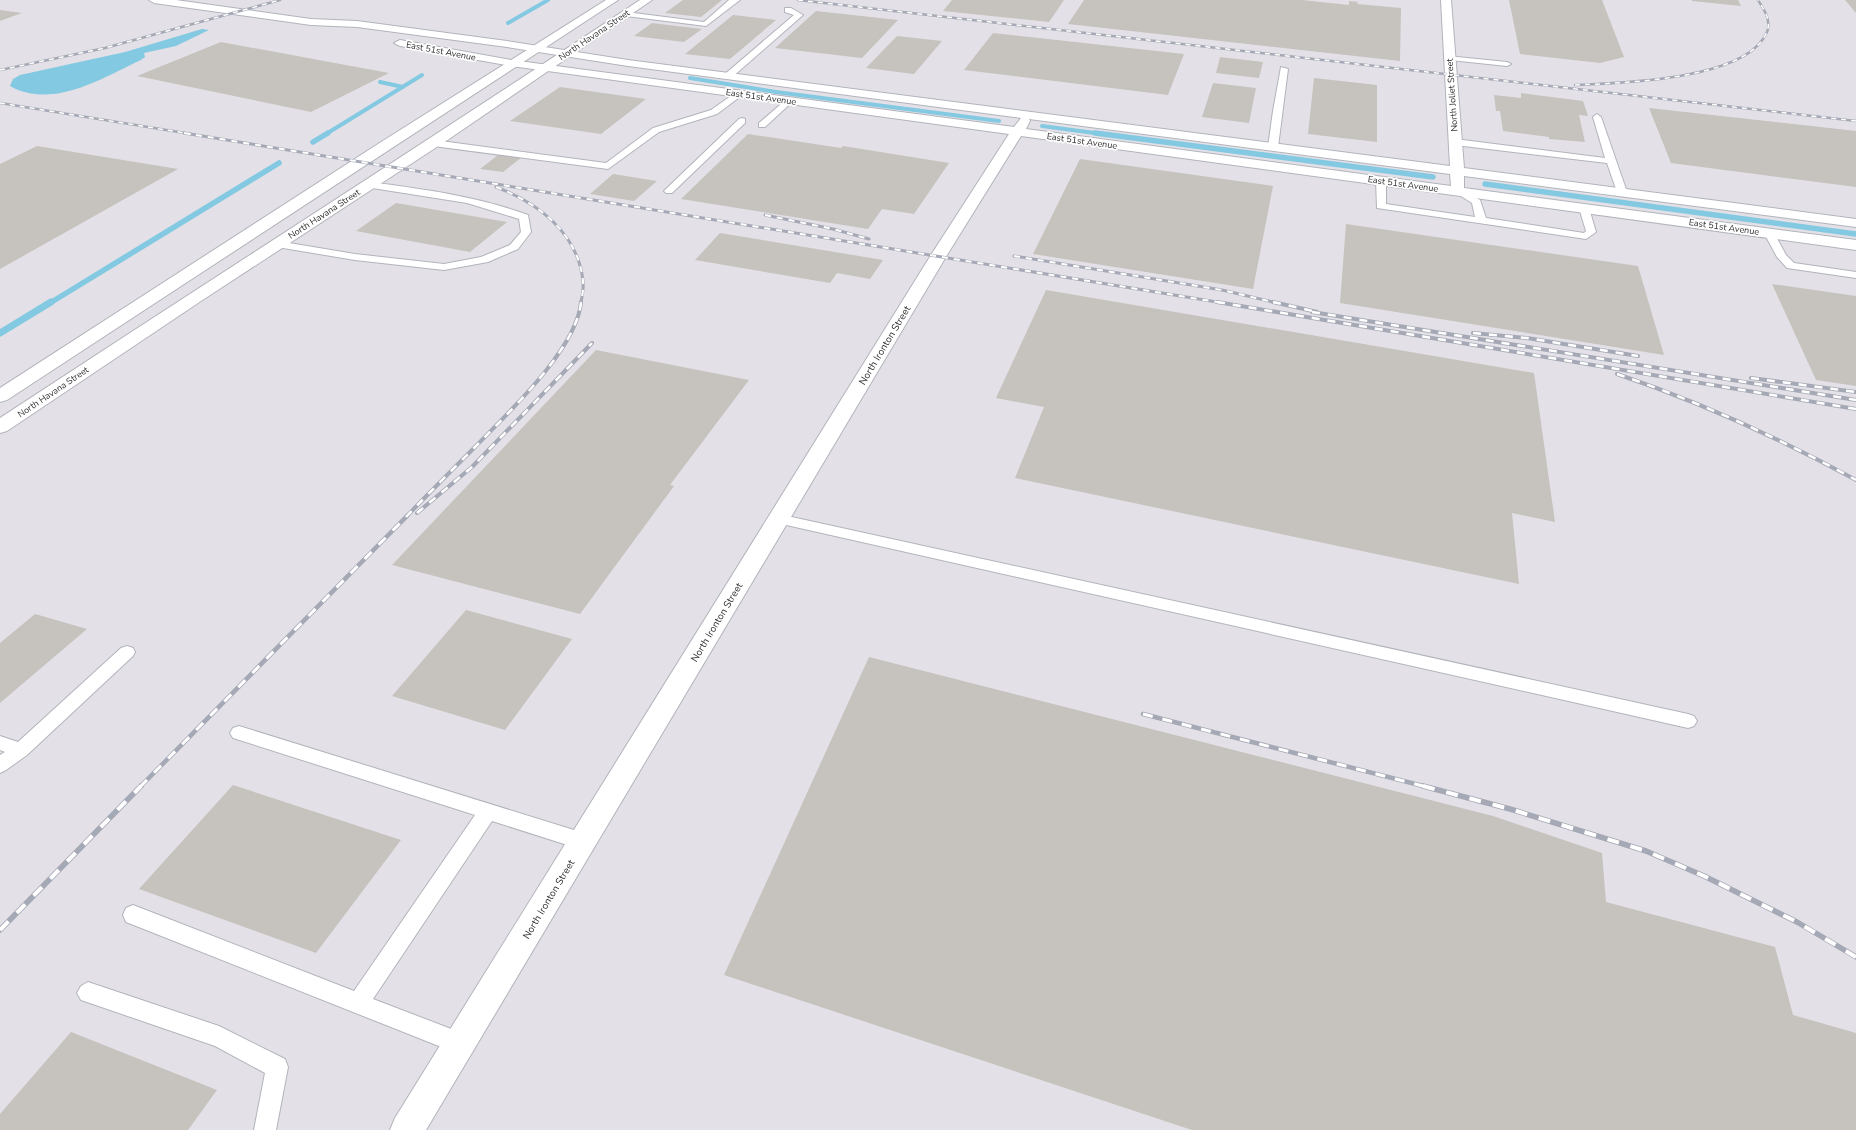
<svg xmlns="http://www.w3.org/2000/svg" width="1856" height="1130" font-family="'Nunito Sans',sans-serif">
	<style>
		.industrial { fill: #e3e1e7 }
		.water { fill: #83c9e1 }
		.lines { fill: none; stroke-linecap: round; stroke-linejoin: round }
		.stream-far2 { stroke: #83c9e1; stroke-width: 4 }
		.stream-far1 { stroke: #83c9e1; stroke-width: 5.5 }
		.stream { stroke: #83c9e1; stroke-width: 7 }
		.building { fill: #c6c2bd }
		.lane-casing { stroke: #b2b4bc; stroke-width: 2 }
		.street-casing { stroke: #b2b4bc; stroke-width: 2 }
		.secondary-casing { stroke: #b2b4bc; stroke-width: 2 }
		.lane { fill: #fff; fill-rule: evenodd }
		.street { fill: #fff; fill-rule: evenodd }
		.secondary { fill: #fff; fill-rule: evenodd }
		.rail-far4-casing { stroke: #a5a8b5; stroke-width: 2.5 }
		.rail-far3-casing { stroke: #a5a8b5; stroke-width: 3 }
		.rail-far2-casing { stroke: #a5a8b5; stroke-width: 4 }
		.rail-far1-casing { stroke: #a5a8b5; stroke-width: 4.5 }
		.rail-casing { stroke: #a5a8b5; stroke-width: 5.5 }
		.rail-far4 { stroke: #fff; stroke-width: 1.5; stroke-dasharray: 5; stroke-linecap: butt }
		.rail-far3 { stroke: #fff; stroke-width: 2; stroke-dasharray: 6; stroke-linecap: butt }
		.rail-far2 { stroke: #fff; stroke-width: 2.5; stroke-dasharray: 8; stroke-linecap: butt }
		.rail-far1 { stroke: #fff; stroke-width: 3; stroke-dasharray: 10; stroke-linecap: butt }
		.rail { stroke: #fff; stroke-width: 4; stroke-dasharray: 12; stroke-linecap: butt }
		.labels { text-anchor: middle; stroke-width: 3.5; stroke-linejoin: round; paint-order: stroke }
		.far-street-label { font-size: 9px; fill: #2d2d2d; stroke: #fff }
		.street-label { font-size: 10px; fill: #2d2d2d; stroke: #fff }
	</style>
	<rect width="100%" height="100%" fill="#ede8e2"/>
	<path class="industrial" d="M0 0H1856V1130H0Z"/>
	<path class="water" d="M202 29 209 30 176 46 144 53 145 57 141 60C102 78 53 110 10 86L13 79 20 75 125 52Z"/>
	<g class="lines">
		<path class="stream-far2" d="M508 23 548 0
			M690 78 776 92 999 121
			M380 82 403 87
			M1042 126 1102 134
			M326 134 422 75"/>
		<path class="stream-far1" d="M1095 133 1433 177
			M313 142 328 133
			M1485 184 1856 234
			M50 303 279 163"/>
		<path class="stream" d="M0 333 51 302"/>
	</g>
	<path class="building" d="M683 0H722L701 17 665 13Z
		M952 0H1064L1049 22 943 11Z
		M1084 0H1302L1349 5V1L1358 2 1357 4 1401 8 1400 61 1068 24Z
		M1509 0H1602L1624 57 1600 63 1520 54Z
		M1692 0H1738L1741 6 1692 1Z
		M1845 0H1856V13Z
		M0 10 22 13 0 21Z
		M816 11 898 20 862 58 775 48Z
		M733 15 776 20 730 59 685 54Z
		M652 23 702 29 684 42 634 36Z
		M993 33 1184 54 1168 95 964 70Z
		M897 36 942 41 914 74 866 68Z
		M221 42 389 73 311 112 137 76Z
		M1220 57 1263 62 1259 78 1216 73Z
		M1314 78 1377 85V142L1308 134Z
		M1213 83 1256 88 1249 123 1202 117Z
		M560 87 646 99 601 134 510 121Z
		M1521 93 1583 101 1588 116 1579 115 1585 142 1549 139V137L1503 131 1500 111H1496L1494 95 1521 98Z
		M1649 108 1856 131V187L1671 163Z
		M748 134 841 148 843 146 949 163 914 214 882 209 868 229 681 199Z
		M37 146 178 169 0 269V164Z
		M498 155 521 158 503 172 480 169Z
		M1080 159 1273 186 1253 289 1033 254Z
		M613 174 657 181 634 201 590 194Z
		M396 203 507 222 470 252 356 231Z
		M1346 224 1638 266 1664 355 1340 303Z
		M720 233 883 260 870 279 837 273 830 283 695 260Z
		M1772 284 1856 296V386L1816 380Z
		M1046 290 1534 373 1555 522 1512 513 1519 584 1015 478 1044 407 996 398Z
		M596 350 749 380 670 485 674 486 580 614 392 565Z
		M466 610 572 639 505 730 392 696Z
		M35 614 87 629 0 703V643Z
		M869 657 1493 816 1602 853 1606 902 1775 947 1793 1015 1856 1033V1130H1192L724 975Z
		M233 785 401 840 316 953 139 889Z
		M71 1032 217 1090 188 1130H0V1114Z"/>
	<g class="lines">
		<defs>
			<path id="lane" d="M729 0H740L706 26 626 16 622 14 626 12 704 22Z
				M785 8H791L803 15 731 78H725V74L794 15 785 12Z
				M1447 56 1507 62 1511 64 1507 66 1450 60 1446 58Z
				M1281 67 1288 69 1278 147 1273 150 1268 147 1273 111Z
				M738 91 742 94 741 96 717 114 659 132 608 169 433 146 428 143 433 140 606 163 653 128 711 110Z
				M788 98 791 99V103L765 127H759V123Z
				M1597 114 1601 117 1627 192 1625 194H1619L1617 192 1607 163 1455 145 1450 142 1455 139 1605 158 1593 117Z
				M742 118 745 119V123L672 193H666L664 191 666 189 739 119Z
				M1381 177 1386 180V204L1475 217 1472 203 1453 191 1458 188 1480 200 1486 218 1584 233 1586 231 1579 208 1584 205 1589 208 1596 232 1586 239 1377 208 1376 180Z
				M369 182C423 189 476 196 528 215L531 232 518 249 488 262 444 270 355 260 277 247 272 244 277 241 355 254 444 264 481 257 510 245 521 232 519 219 467 203 366 187 364 185Z
				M1769 230 1773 231 1786 255 1794 263 1856 272V278L1787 268 1777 257 1764 233Z
				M778 514 1688 714 1694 716 1697 721 1694 726 1688 728 773 522 771 519 773 516Z
				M127 646 133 648 135 652 133 656 27 755 6 770 0 773V755L5 752 0 750V736L18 742 121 648Z
				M239 726 590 835 592 841 590 847 583 850 492 821 373 999 467 1035 470 1043 467 1051 459 1054 126 922 123 915 126 908 133 905 354 991 475 815 233 738 230 733 233 728Z
				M88 982 219 1026 285 1059 288 1067 276 1130H254L265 1073 215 1046 81 1000 77 993 81 986Z"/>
			<path id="street" d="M149 0H176L311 19 357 21 507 41 628 60 1450 166 1441 0H1451L1464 168 1856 219V227L1464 176V188L1856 240V250L1021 136 947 255 426 1130H390L395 1118 931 255 1009 134 511 66 400 46 394 43 400 40 511 60 1014 127 1021 118 628 66 507 47 357 27 311 25 154 3ZM1029 119 1450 174 1451 186 1026 129 1030 121Z"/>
			<path id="secondary" d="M606 0H618L7 400 0 402V388L378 144Z
				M640 0H652L449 139 198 303 7 431 0 433V418C213 278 428 141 640 0Z"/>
		</defs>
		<use href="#lane" class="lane-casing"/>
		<use href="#street" class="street-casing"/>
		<use href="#secondary" class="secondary-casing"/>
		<use href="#lane" class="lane"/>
		<use href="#street" class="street"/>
		<use href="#secondary" class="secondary"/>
		<defs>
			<path id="rail-far4" d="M798 0 1856 121
				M0 70 105 48 280 0
				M1575 85C1621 83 1736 80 1763 39 1765 36 1768 32 1768 28 1770 18 1763 8 1758 0
				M0 103 191 134"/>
			<path id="rail-far3" d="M184 133 1223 303
				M496 187C538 203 578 233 583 281 584 288 582 296 581 303
				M765 215 833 229 869 239
				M1014 256 1222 290 1277 303"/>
			<path id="rail-far2" d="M1217 302 1856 409
				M1273 302 1317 312
				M1312 312 1856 400
				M1473 333 1527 338 1638 356
				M1617 374C1700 402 1779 438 1856 480
				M1751 378 1856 392
				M417 513 472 467 592 343
				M406 517C429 493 452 470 475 447 507 414 577 349 581 302"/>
			<path id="rail-far1" d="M1143 714 1427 787
				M140 787 407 516"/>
			<path id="rail" d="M1423 786 1510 809 1646 851 1704 876 1797 922 1856 957
				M0 930 141 786"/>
		</defs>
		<use href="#rail-far4" class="rail-far4-casing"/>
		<use href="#rail-far3" class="rail-far3-casing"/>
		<use href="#rail-far2" class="rail-far2-casing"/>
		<use href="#rail-far1" class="rail-far1-casing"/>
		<use href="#rail" class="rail-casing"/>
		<use href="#rail-far4" class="rail-far4"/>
		<use href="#rail-far3" class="rail-far3"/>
		<use href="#rail-far2" class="rail-far2"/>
		<use href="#rail-far1" class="rail-far1"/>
		<use href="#rail" class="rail"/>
	</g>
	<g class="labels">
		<g class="far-street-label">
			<text transform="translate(594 35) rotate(-34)" y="3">North Havana Street</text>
			<text transform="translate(441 51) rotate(11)" y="3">East 51st Avenue</text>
			<text transform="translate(1452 95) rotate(-94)" y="3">North Joliet Street</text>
			<text transform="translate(761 97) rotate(8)" y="3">East 51st Avenue</text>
			<text transform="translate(1082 141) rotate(8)" y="3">East 51st Avenue</text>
			<text transform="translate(1403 184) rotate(8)" y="3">East 51st Avenue</text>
			<text transform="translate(324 214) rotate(-33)" y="3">North Havana Street</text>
			<text transform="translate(1724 227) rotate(8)" y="3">East 51st Avenue</text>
			<text transform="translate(53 392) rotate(-34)" y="3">North Havana Street</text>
		</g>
		<g class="street-label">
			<text transform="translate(884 345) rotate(-59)" y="4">North Ironton Street</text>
			<text transform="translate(716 622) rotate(-59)" y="4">North Ironton Street</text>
			<text transform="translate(548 899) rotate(-59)" y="4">North Ironton Street</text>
		</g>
	</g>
</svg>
